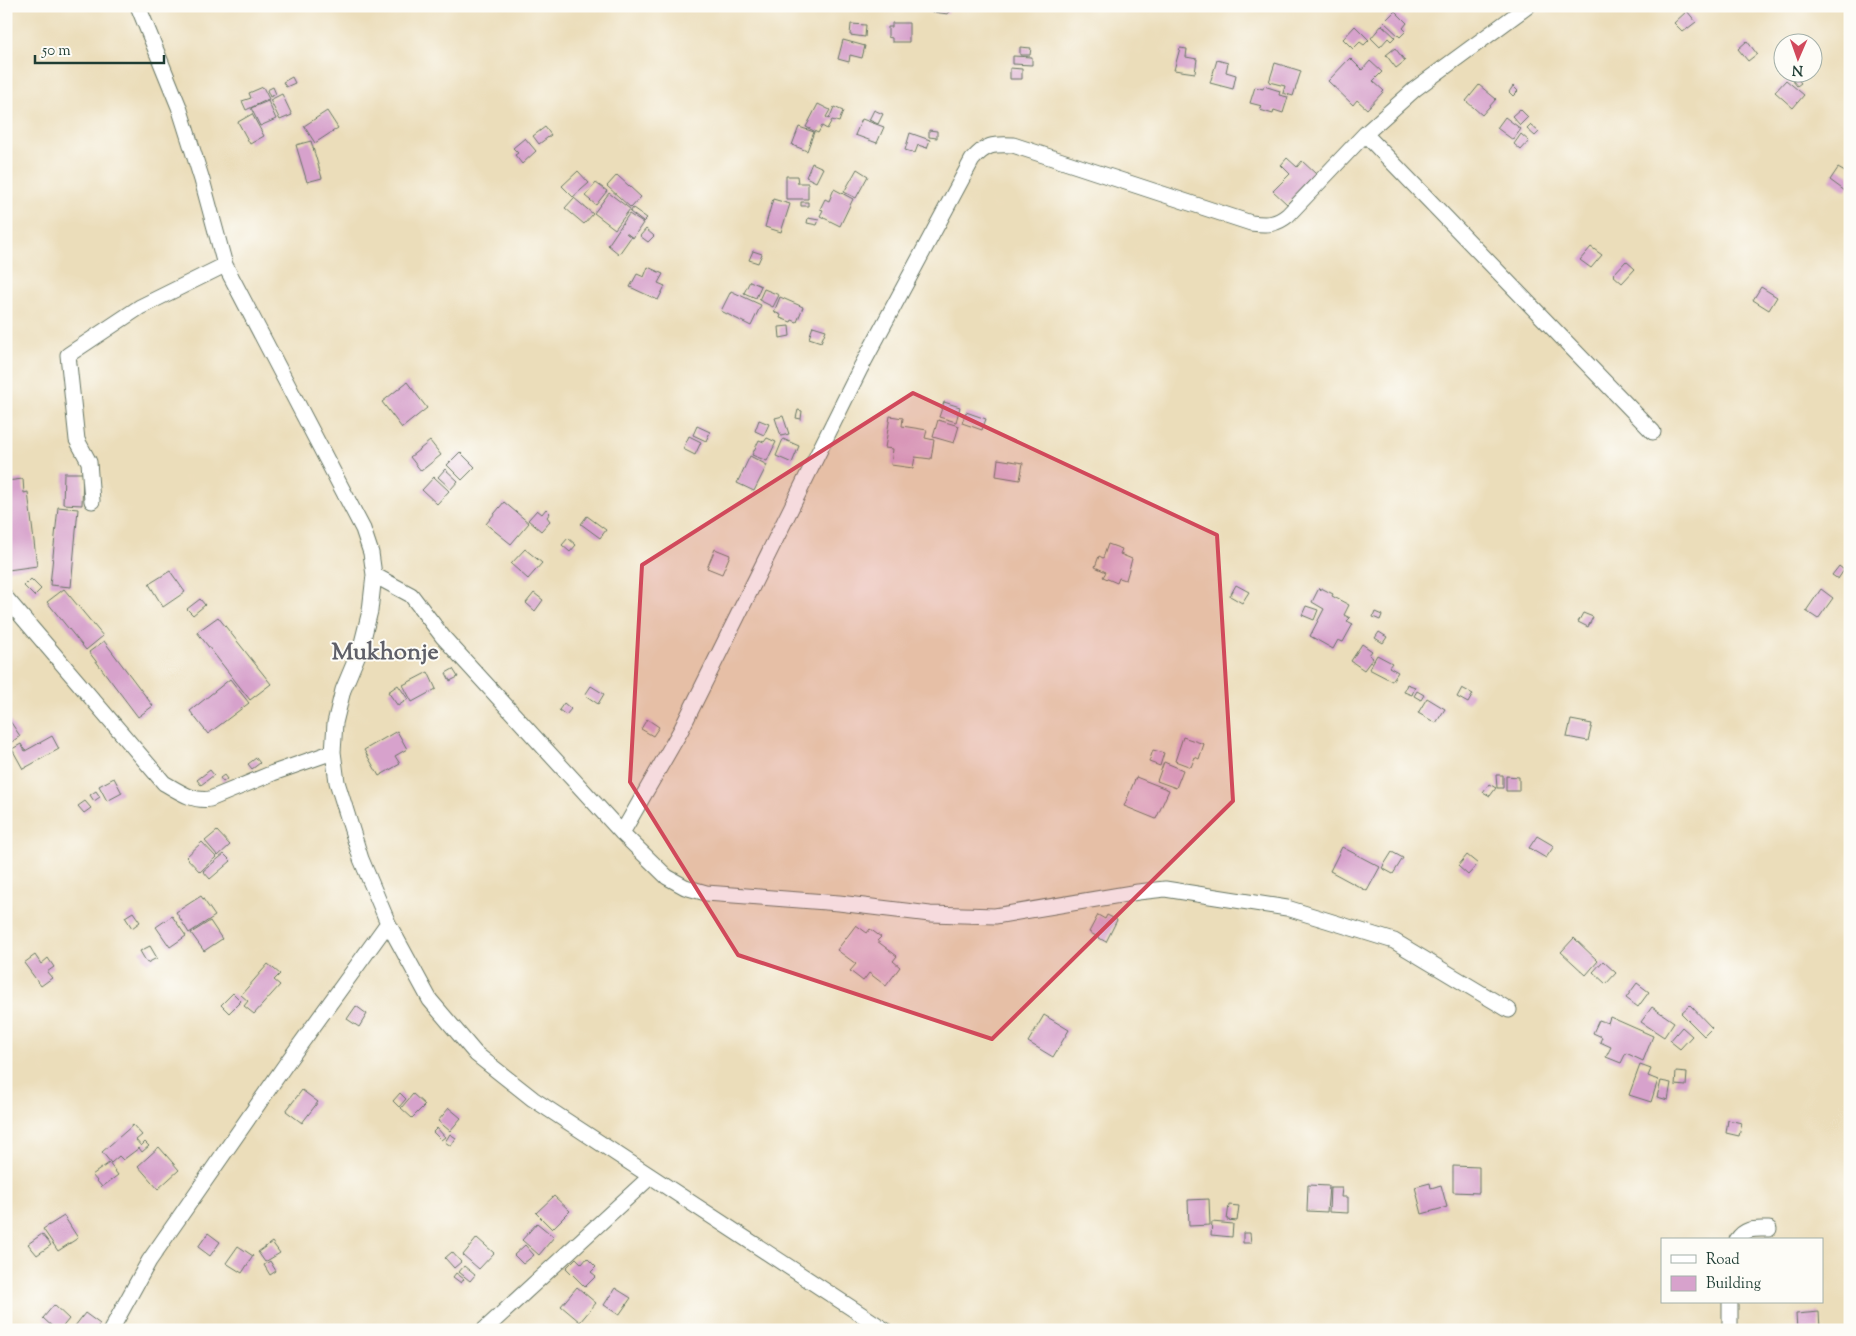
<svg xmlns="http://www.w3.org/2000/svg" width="1856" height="1336" font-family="'Sorts Mill Goudy',serif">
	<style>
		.building { fill: #d7a2cc }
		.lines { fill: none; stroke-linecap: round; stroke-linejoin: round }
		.minor-casing { stroke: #667563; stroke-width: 17 }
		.minor { stroke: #fff; stroke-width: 15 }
		.marked { fill: #d1495b; fill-opacity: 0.2; stroke: #d1495b; stroke-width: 4; stroke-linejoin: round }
		.labels { text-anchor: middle; stroke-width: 4; stroke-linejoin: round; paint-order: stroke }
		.quarter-label { font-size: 24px; font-weight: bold; fill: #5f6069; stroke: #fdfcf7 }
	</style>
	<rect width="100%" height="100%" fill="#fdfcf7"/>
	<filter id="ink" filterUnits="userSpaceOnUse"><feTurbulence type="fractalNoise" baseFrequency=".02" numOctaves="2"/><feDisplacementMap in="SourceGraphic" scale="10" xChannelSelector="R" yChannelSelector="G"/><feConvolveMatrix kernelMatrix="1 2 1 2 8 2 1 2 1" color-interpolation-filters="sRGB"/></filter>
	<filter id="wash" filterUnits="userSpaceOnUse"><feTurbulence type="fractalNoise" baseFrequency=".0096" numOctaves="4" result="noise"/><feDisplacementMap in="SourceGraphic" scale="20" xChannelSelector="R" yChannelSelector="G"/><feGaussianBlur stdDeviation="1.12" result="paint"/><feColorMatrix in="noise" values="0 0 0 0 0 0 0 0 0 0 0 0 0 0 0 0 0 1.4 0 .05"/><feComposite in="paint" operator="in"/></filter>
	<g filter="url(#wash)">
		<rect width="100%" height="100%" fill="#ebddba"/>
		<g id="blocks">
			<path class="building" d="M927 6H949L948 14 926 11Z
				M1395 11 1407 23 1403 28 1406 31 1400 37 1384 22Z
				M1687 11 1696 22 1683 32 1674 23Z
				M892 23H909V42H892V38L888 37V27H892Z
				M851 24 866 25 865 37 850 35Z
				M1382 25 1395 37 1391 41 1388 38 1380 47 1371 38Z
				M1355 26 1369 40 1364 45 1360 42 1353 49 1343 39Z
				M843 40 865 46 862 58 850 55 849 62 838 59Z
				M1747 41 1757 54 1748 61 1738 49Z
				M1020 47 1031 48 1030 55H1020Z
				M1180 48 1187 49 1186 57 1197 59 1195 73 1174 70Z
				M1395 48 1405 61 1396 68 1386 55Z
				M1013 56 1032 57V65L1013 64Z
				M1350 58 1362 70 1370 61 1382 72 1373 81 1384 91 1367 109 1357 100 1353 105 1328 81Z
				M1217 60 1228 63 1226 72 1236 75 1233 89 1210 83Z
				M1275 63 1301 71 1293 96 1283 93 1285 86 1269 82Z
				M1010 68 1022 69V79H1010Z
				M292 77 295 83 286 87 283 82Z
				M1797 78 1801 83 1797 86 1793 81Z
				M1786 80 1804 95 1793 108 1775 92Z
				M1479 85 1496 99 1482 115 1466 101Z
				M1264 86 1280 91 1279 95 1288 97 1283 113 1274 110 1273 114 1260 110 1262 106 1250 103 1255 87 1263 89Z
				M1513 86 1518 91 1513 96 1509 92Z
				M263 87 269 99 246 110 242 101 251 98 249 93Z
				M273 87 276 94 270 97 267 90Z
				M282 94 292 115 280 120 270 100Z
				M268 101 276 119 260 126 251 108Z
				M818 104 830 110 826 117 829 119 834 107 843 111 839 122 832 120 827 129 822 126 818 133 806 127Z
				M1520 109 1528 117 1520 125 1512 116Z
				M874 110 883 114 878 124 869 120Z
				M327 111 338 128 315 143 304 126Z
				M252 114 264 136 250 144 238 122Z
				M1505 117 1521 129 1513 140 1497 128Z
				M862 119 884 127 877 143 855 135Z
				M1531 125 1539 132 1535 136 1527 129Z
				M545 127 551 135 539 144 533 136Z
				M799 127 814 132 807 151 792 145Z
				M929 130 937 131V138L929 137Z
				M910 133 930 140 927 148 918 145 915 153 905 150Z
				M1521 134 1529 141 1521 150 1514 144Z
				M525 138 536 151 522 164 515 155 518 153 513 148Z
				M311 141 322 178 307 182 296 145Z
				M1287 158 1297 167 1302 161 1316 174 1287 204 1273 191 1290 174 1281 165Z
				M812 163 823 168 816 182 806 177Z
				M1838 168 1850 175V184L1845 191 1830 180Z
				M857 169 868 176 856 198 844 192Z
				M578 171 589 183 573 197 562 186Z
				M617 175 641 197 631 208 607 186Z
				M786 176H797L798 183H808V199H786Z
				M596 183 607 191 596 205 585 196Z
				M834 189 853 199 840 226 820 216 823 210 820 209 825 199 829 201Z
				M609 193 630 209 615 229 594 213Z
				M574 198 593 214 584 224 565 208Z
				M773 199 790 204 781 232 765 227Z
				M801 202H808V206H801Z
				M633 208 647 218 643 222 630 212Z
				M629 214 643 223 633 238 626 233 631 237 619 254 608 245Z
				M808 218 819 220 817 225 807 223Z
				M646 229 654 236 648 242 640 236Z
				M1591 247 1602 255 1591 268 1580 260Z
				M753 251 762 254 758 263 749 260Z
				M1626 261 1635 269 1622 283 1613 275Z
				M648 267 663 274 658 283 665 286 658 300 630 287 637 274 644 277Z
				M750 281 761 286 756 298 744 293Z
				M1761 287 1777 297 1769 310 1753 300Z
				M764 289 779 295 773 307 759 300Z
				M731 291 761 305 751 326 721 311Z
				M780 297 803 307 797 322 792 320 791 322 780 318 781 315 774 312Z
				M789 326 790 336 780 338 779 327Z
				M813 326 826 330 821 342 809 338Z
				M407 382 427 408 402 428 382 402Z
				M944 402 960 407 956 422 939 417Z
				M798 410 802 411 801 419 796 418Z
				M966 412 986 419 982 430 962 423Z
				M783 416 789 434 781 436 775 418Z
				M890 416 903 418 902 426 927 430 925 438 934 440 931 459 915 457 913 468 891 465 893 449 885 448Z
				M759 420 769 424 764 435 755 431Z
				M938 420 959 426 954 443 933 437Z
				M697 426 710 432 706 441 693 435Z
				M689 436 701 442 695 455 683 449Z
				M767 438 776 442 767 461 752 455 759 440 764 442Z
				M783 439 799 446 792 463 776 456Z
				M430 441 441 455 421 471 410 457Z
				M460 452 475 467 462 480 447 465Z
				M750 456 767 465 754 491 737 483Z
				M998 459 1023 463 1020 480 996 476Z
				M445 469 458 481 451 489 438 477Z
				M64 473H83L82 505 63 504Z
				M434 477 449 491 437 504 422 490Z
				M23 479 24 493 28 492 37 566 8 570 6 553V481Z
				M504 502 529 523 511 544 486 524Z
				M58 507 78 509 71 587 50 585Z
				M546 509 550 513 547 517 550 521 541 531 528 520 537 510 542 514Z
				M587 516 606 530 600 538 581 524Z
				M568 538 576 545 570 552 562 545Z
				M1108 544 1122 549 1120 554 1132 559 1126 580 1119 578 1117 583 1103 577 1106 572 1095 567 1099 556 1103 558Z
				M525 549 542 563 528 579 511 564Z
				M715 549 730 555 722 574 707 568Z
				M1839 566 1844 570 1838 579 1832 575Z
				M170 571 185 592 163 607 149 584Z
				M31 579 41 589 34 596 24 586Z
				M1236 585 1249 592 1242 603 1230 596Z
				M1319 588 1321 590V588L1333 594 1332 596 1349 605 1344 615 1350 618 1347 621 1353 624 1343 642 1338 640 1333 649 1310 636 1324 609 1312 602Z
				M64 589 103 636 86 650 47 602Z
				M1821 589 1833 598 1818 619 1806 611Z
				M534 593 543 600 535 611 526 603Z
				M200 599 205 605 193 615 187 609Z
				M1306 606 1318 610 1314 620 1302 615Z
				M1375 612 1382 615 1380 620 1373 617Z
				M1583 613 1593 617 1588 627 1578 622Z
				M218 617 271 684 250 700 197 632Z
				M1379 632 1387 637 1383 643 1375 638Z
				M104 641 153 706 138 717 89 652Z
				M1362 644 1372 651 1369 655 1373 658 1364 670 1351 661Z
				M1377 655 1392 663 1389 667 1398 672 1392 681 1369 669Z
				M453 669 458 677 450 681 446 673Z
				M428 672 436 689 412 702 403 685Z
				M230 679 249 703 208 734 190 711Z
				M1407 684 1415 687 1412 695 1404 692Z
				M398 685 408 699 398 706 388 692Z
				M591 686 604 694 598 704 585 695Z
				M1462 688 1473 694 1468 703 1457 697Z
				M1417 691 1424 695 1421 700 1414 696Z
				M1427 698 1445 709 1436 723 1418 713Z
				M564 703 571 709 566 715 559 710Z
				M8 718 20 736 9 744 6 740V720Z
				M647 719 659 727 653 736 641 729Z
				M1571 720 1592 724 1588 741 1567 737Z
				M397 731 407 749 395 756 400 764 379 776 364 750Z
				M52 736 59 749 23 769 12 749 21 744 25 751Z
				M1183 737 1204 744 1199 759 1195 757 1191 767 1175 761Z
				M1153 750 1164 753 1160 766 1149 762Z
				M256 758 260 763 252 769 248 764Z
				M1164 762 1183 770 1176 788 1157 781Z
				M210 770 214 775 201 785 197 780Z
				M224 775 227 779 223 782 220 778Z
				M1496 775H1503V788H1497Z
				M1506 776 1519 777V791H1506Z
				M1136 777 1169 790 1156 819 1124 806Z
				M114 778 122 793 107 801 99 786Z
				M1489 784 1496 788 1490 796 1483 792Z
				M96 791 100 797 94 801 90 795Z
				M85 801 91 808 84 813 78 806Z
				M217 831 230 845 218 856 205 841Z
				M1537 836 1554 846 1546 858 1529 848Z
				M202 842 216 857 200 872 186 857Z
				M1342 847 1380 867 1367 891 1330 871Z
				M1392 852 1403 858 1393 874 1382 868Z
				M224 854 231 861 210 879 203 871Z
				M1467 855 1478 864 1468 875 1458 866Z
				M201 896 215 916 189 933 176 912Z
				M133 912 140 922 132 928 125 917Z
				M1098 915 1105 919 1107 915 1117 920 1106 942 1089 932Z
				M172 916 186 936 170 947 156 927Z
				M210 921 222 939 204 951 191 933Z
				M856 925 867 933 870 929 881 937 877 941 897 956 893 961 900 967 886 986 869 973 863 981 850 971 856 964 837 950Z
				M1574 938 1598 961 1586 975 1561 952Z
				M150 946 157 958 147 963 140 951Z
				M35 955 41 964 48 958 54 967 47 972 52 978 41 986 24 963Z
				M1603 961 1616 973 1606 984 1593 972Z
				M268 964 280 974 274 980 280 985 254 1014 244 1006 248 1001 241 995Z
				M1637 983 1649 992 1638 1007 1626 998Z
				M233 993 241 1001 229 1013 221 1005Z
				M1690 1005 1712 1028 1704 1036 1681 1013Z
				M356 1006 367 1014 359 1027 347 1019Z
				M1652 1007 1674 1022 1664 1037 1641 1022Z
				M1044 1015 1069 1030 1053 1057 1028 1042Z
				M1610 1017 1653 1036 1643 1061 1626 1053 1621 1063 1606 1057 1611 1047 1600 1042 1602 1037 1593 1033 1599 1020 1608 1023Z
				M1682 1027 1692 1036 1680 1049 1670 1041Z
				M1640 1065 1651 1069 1648 1076 1658 1080 1651 1102 1629 1095Z
				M1676 1072 1687 1073 1686 1086 1675 1085Z
				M1661 1081 1671 1083 1668 1100 1657 1097Z
				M302 1090 318 1102 302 1123 286 1111Z
				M400 1093 406 1099 399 1107 393 1101Z
				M413 1094 425 1105 412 1118 401 1108Z
				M449 1108 461 1118 450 1131 438 1121Z
				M1728 1120 1742 1123 1739 1136 1726 1133Z
				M133 1125 142 1135 136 1140 141 1146 145 1142 149 1146 142 1152 139 1148 123 1160 119 1156 111 1163 102 1152Z
				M437 1128 445 1137 441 1140 433 1132Z
				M450 1134 456 1138 451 1146 445 1142Z
				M159 1147 179 1170 158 1189 138 1166Z
				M109 1163 118 1175 102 1187 92 1175Z
				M1453 1166 1479 1167V1193L1453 1192Z
				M1430 1183 1431 1188 1441 1185 1447 1207 1422 1214 1415 1187Z
				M1308 1185 1329 1186 1327 1212 1307 1211Z
				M1330 1188H1342L1341 1197H1348V1213L1329 1212Z
				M554 1196 570 1211 552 1229 536 1213Z
				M1209 1199 1210 1225 1189 1226 1188 1200Z
				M1229 1205 1239 1206 1237 1221 1227 1220Z
				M64 1216 78 1238 58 1251 43 1229Z
				M1212 1222 1233 1224 1232 1237 1211 1235Z
				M537 1223 554 1237 539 1255 522 1240Z
				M208 1233 220 1242 210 1256 198 1247Z
				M1243 1233H1250L1251 1243H1243Z
				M42 1234 51 1245 37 1255 28 1244Z
				M477 1238 494 1253 479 1269 463 1255Z
				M272 1242 280 1253 265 1262 258 1252Z
				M525 1245 534 1255 523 1264 514 1255Z
				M238 1246 253 1256 242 1273 226 1263Z
				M452 1252 461 1262 454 1268 445 1258Z
				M576 1258 582 1264 587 1258 596 1267 591 1272 596 1276 585 1287 566 1268Z
				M270 1261 276 1271 270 1275 264 1265Z
				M464 1266 475 1275 470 1281 459 1272Z
				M456 1273 464 1279 461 1283 453 1277Z
				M577 1287 596 1303 580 1322 561 1306Z
				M615 1288 631 1298 619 1315 604 1305Z
				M54 1305 69 1319 60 1330H56L43 1318Z
				M1819 1312 1820 1329 1797 1330 1796 1314Z
				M85 1313 100 1324 95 1330H80L75 1326Z"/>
		</g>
	</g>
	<g filter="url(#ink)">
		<use href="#blocks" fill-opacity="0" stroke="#667563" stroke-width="1"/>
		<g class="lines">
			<defs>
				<path id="minor" d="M138 6 179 107 202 180 225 265 363 529 371 553 374 575 370 611 361 647 343 690 335 723 333 752 337 782 361 859 388 923 430 1000 476 1054 533 1099 885 1330
					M1365 134 1653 432
					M92 501 89 462 77 440 68 355 140 307 225 265
					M374 575 411 595 443 637 622 833 667 877 685 887 706 893 839 903 930 914 995 916 1138 892 1165 889 1287 908 1394 941 1509 1010
					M6 598 164 783C178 791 193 802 210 799L273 773 333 752
					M622 833 681 730 860 369 972 160C986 144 993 144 1013 145L1251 223C1267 225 1276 225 1288 215L1365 134 1415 89 1528 6
					M1737 1240C1746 1227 1755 1229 1769 1229
					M111 1330 149 1261 286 1064 388 923
					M484 1330 650 1177
					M1730 1330V1302"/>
			</defs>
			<use href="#minor" class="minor-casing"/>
			<use href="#minor" class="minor"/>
		</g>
	</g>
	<path class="marked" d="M913 393 1217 535 1233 801 992 1039 738 955 630 782 642 565Z"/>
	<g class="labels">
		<g class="quarter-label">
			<text x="385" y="659">Mukhonje</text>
		</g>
	</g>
	<rect width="1856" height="1336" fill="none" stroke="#fdfcf7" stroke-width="25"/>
	<rect x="1661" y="1238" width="162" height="65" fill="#fdfcf7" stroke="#a4b0a9"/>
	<rect x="1671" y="1255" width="25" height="8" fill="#ffffff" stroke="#a4b0a9"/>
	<text x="1706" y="1264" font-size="15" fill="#1f3d34">Road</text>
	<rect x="1671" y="1276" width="25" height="15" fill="#d7a2cc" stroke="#a4b0a9"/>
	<text x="1706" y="1288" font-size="15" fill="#1f3d34">Building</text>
	<g transform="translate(1798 58) rotate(182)"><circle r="24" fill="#fdfcf7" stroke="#a4b0a9"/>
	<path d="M0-4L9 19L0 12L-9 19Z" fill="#d1495b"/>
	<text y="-8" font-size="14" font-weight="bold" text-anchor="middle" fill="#1f3d34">N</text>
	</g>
	<path d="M35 55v8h129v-8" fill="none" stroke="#1f3d34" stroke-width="2.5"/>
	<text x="42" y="55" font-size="15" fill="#1f3d34" stroke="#fdfcf7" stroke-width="4" paint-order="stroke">50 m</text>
</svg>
